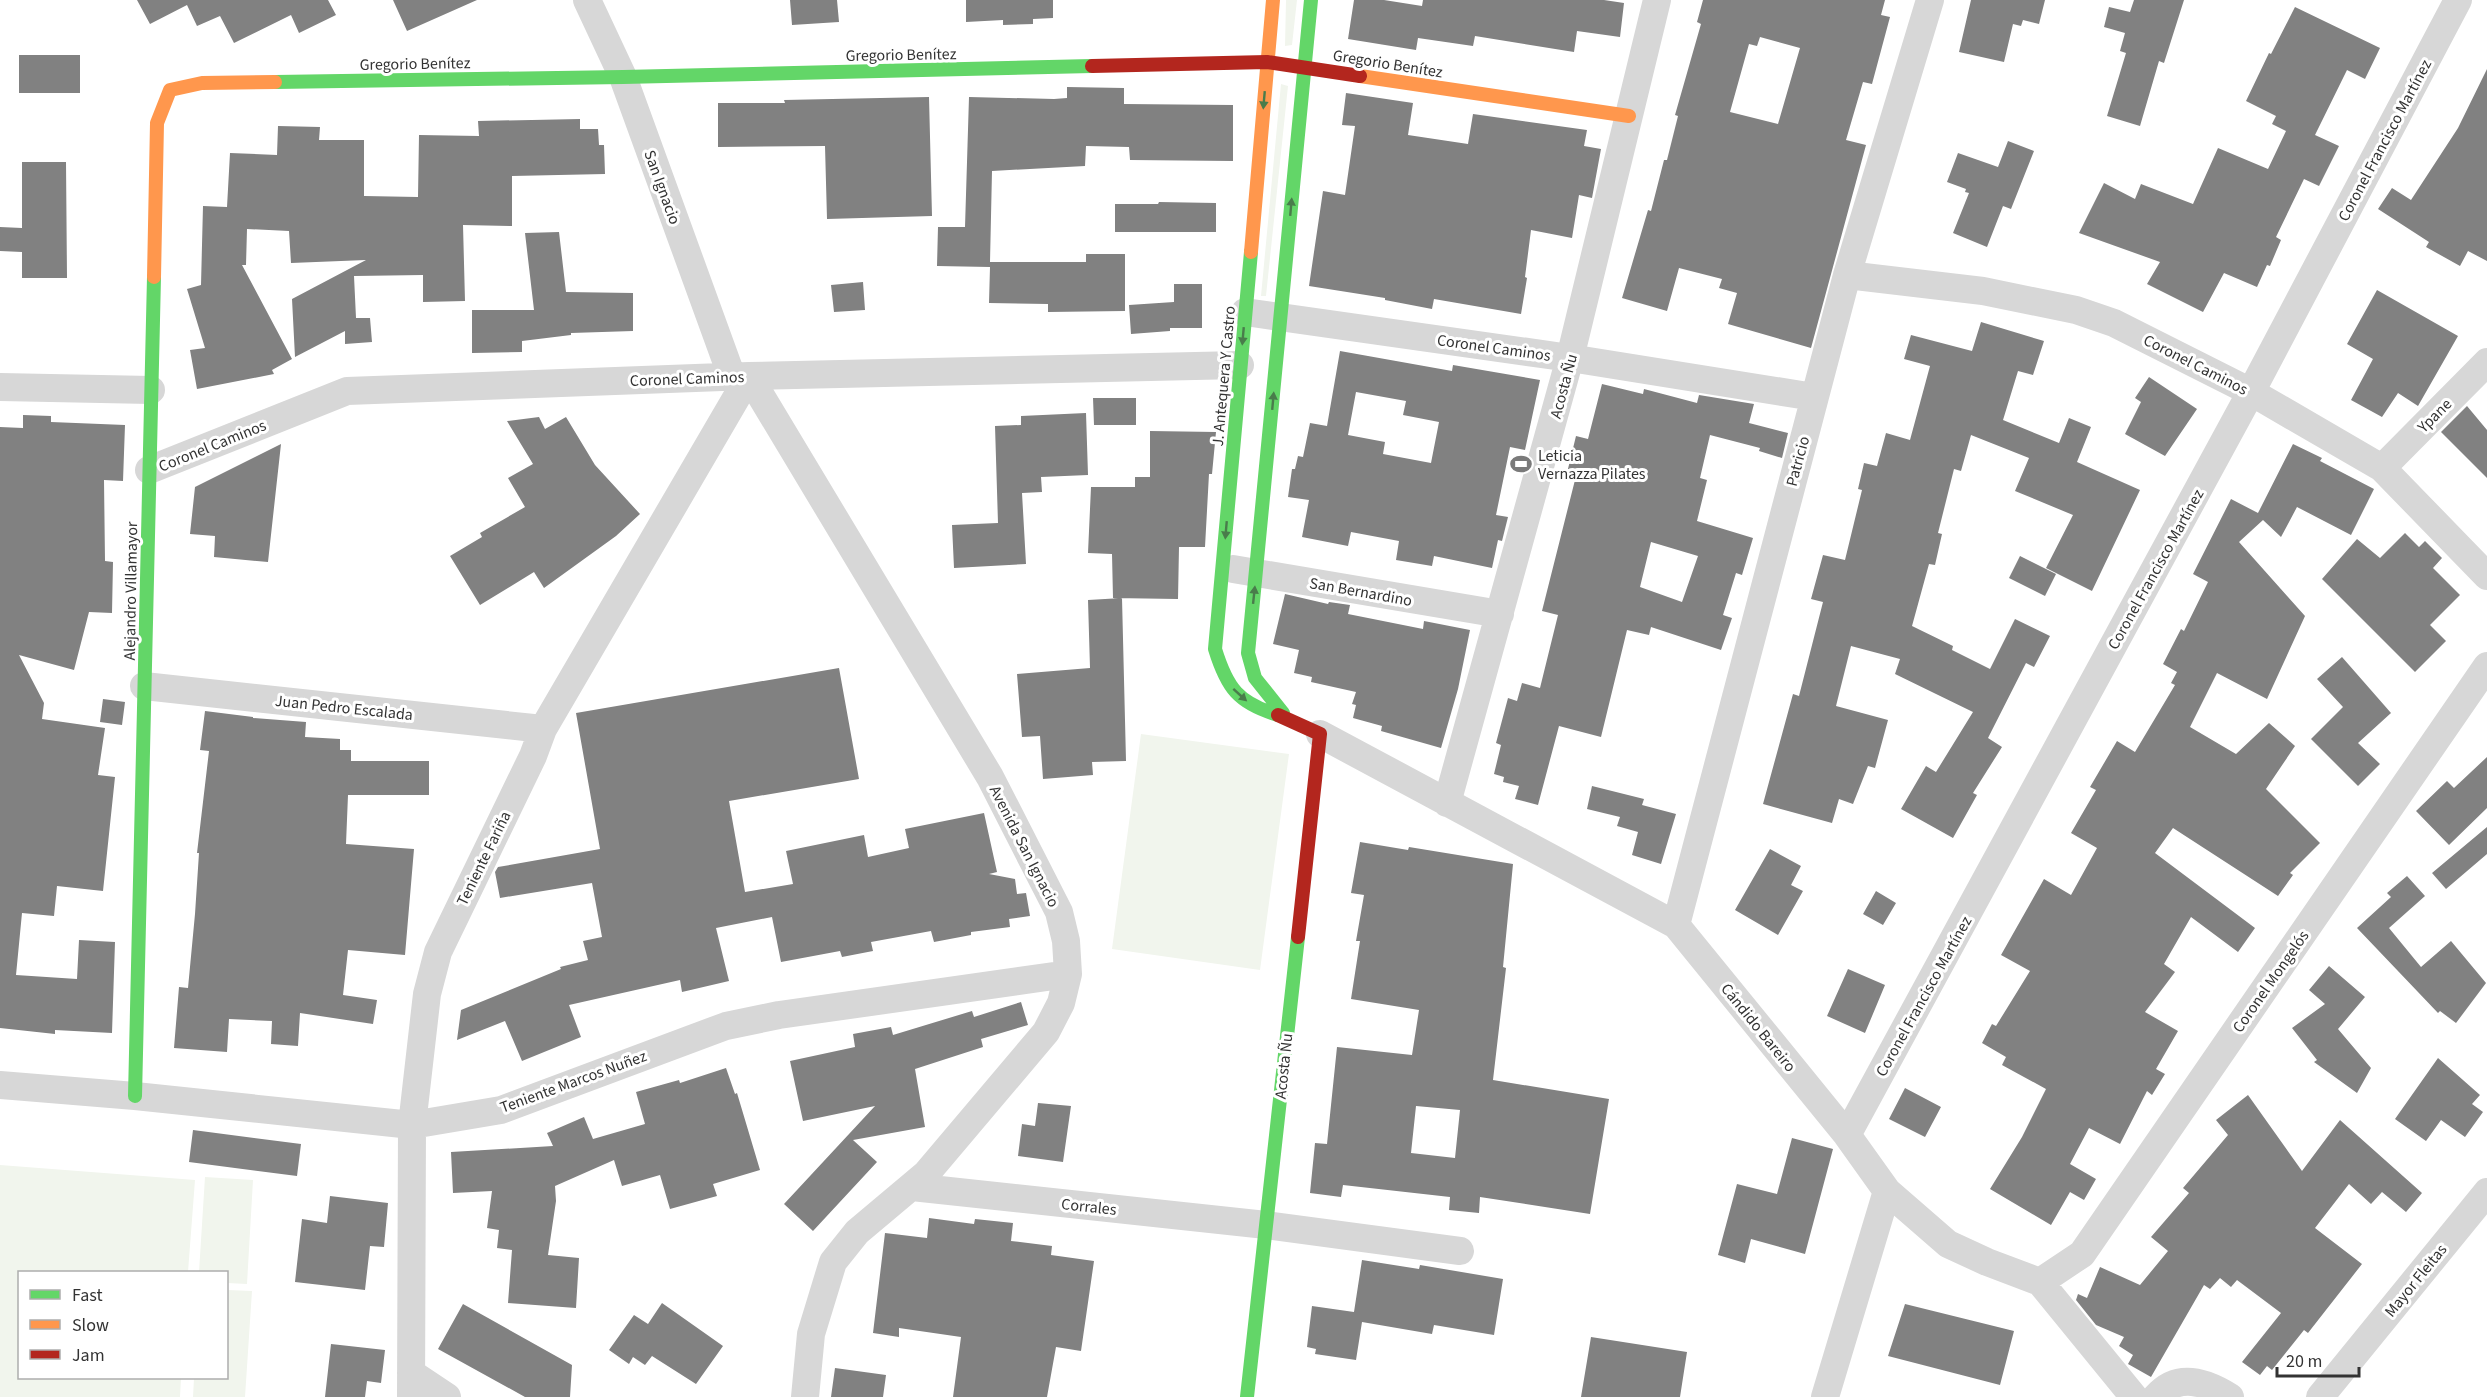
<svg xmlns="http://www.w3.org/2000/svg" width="2487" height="1397" font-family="'Source Sans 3',sans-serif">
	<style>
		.green { fill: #f1f5ed }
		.building { fill: #818181; fill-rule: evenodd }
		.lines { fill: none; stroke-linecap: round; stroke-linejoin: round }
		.street { stroke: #d7d7d7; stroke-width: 28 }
		.fast { stroke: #63d668; stroke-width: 14 }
		.slow { stroke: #ff974d; stroke-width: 14 }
		.jam { stroke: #b3261e; stroke-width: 14 }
		.oneway { fill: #497c4b }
		.labels { text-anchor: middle; stroke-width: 6; stroke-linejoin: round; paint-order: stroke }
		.street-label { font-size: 16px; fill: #333; stroke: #fff }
		.poi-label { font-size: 16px; fill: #333; stroke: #fff; text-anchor: start }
	</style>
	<rect width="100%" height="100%" fill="#fff"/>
	<path class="green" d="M1286 0H1297L1292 45 1285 46Z
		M1281 84 1288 86 1266 296H1261Z
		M1141 734 1289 754 1260 970 1112 949Z
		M0 1165 195 1180 188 1272H20V1378H181L180 1397H0Z
		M205 1177 253 1180 247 1284 227 1283 226 1272H199Z
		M227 1290 252 1291 245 1397H193L194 1378H226Z"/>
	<path class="building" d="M137 0H328L336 15 299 33 291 15 234 43 220 16 197 26 187 5 150 24Z
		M393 0H477L407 31Z
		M790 0H837L839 22 792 25Z
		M966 0H1053V18L1033 19V24L1003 25V20L966 22Z
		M1354 0H1384L1422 6 1423 0H1604L1624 3 1620 37 1577 31 1574 52 1475 36 1473 46 1418 38 1416 50 1348 39Z
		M1703 0H1885L1881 15 1890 17 1872 84 1863 82 1846 140 1866 145 1811 348 1728 324 1737 293 1719 288 1722 279 1679 268 1667 311 1622 298 1648 210 1651 211 1664 160H1667L1678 116 1675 115 1701 24 1697 22ZM1760 37 1800 48 1778 124 1730 112 1749 44 1757 46Z
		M1971 0H2045L2039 24 2023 20 2021 26 2013 24 2004 62 1959 52Z
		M2134 0H2184L2164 63 2159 61 2140 126 2107 116 2126 53 2120 51 2125 33 2104 27 2109 7 2130 12Z
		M2295 7 2380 48 2365 79 2347 70 2315 135 2339 146 2319 186 2304 179 2276 237 2281 240 2270 266 2267 265 2257 287 2224 273 2203 312 2147 284 2160 262 2079 233 2104 183 2135 199 2141 184 2193 204 2218 148 2268 169 2286 131 2272 124 2276 116 2246 101 2269 53 2271 54Z
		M19 55H80V93H19Z
		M2487 69V261L2468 251 2460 266 2426 247 2429 242 2378 209 2392 188 2411 200 2458 128Z
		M1067 87 1124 88V104L1233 105V161L1130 160 1129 147 1086 146 1085 166 992 171 990 262H1086V254H1125V311L1048 312V304L989 303 990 267 937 266 938 227H965L969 97 1054 99 1067 98Z
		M1346 93 1413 103 1408 135 1468 144 1473 114 1587 130 1584 146 1601 149 1592 198 1579 195 1572 238 1531 230 1525 277 1527 278 1521 314 1434 299 1432 309 1385 300V298L1309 286 1323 191 1345 195 1355 126 1342 125Z
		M929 97 932 216 827 219 825 146 718 147V103H785L784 100Z
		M580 119V129H598L599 145H604L605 174 512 176V226L463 225 465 301 423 302V275L354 276 356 318H370L372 342 345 344V331L295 357 292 299 366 260 291 263 289 231 247 229 246 265H242L292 359 272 370 274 374 197 389 190 350 205 348 187 289 201 285 203 206 227 207 230 153 277 155 278 126 320 127 319 140H364V196L418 197 419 135 479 136 478 121Z
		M2008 141 2034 151 2011 209 2003 206 1987 247 1953 233 1969 193 1965 192 1966 189 1947 182 1958 153 1998 167Z
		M22 162H66L67 278H22V252L0 251V227L22 228Z
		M1159 202 1216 203V232H1115V204H1158Z
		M559 232 566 292 633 293V331L571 333V335L522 341V352L472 353V310H534L525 233Z
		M863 282 865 310 834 312 831 285Z
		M1174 284H1202V328H1170V331L1131 334 1129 305 1174 302Z
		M2377 290 2458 336 2418 406 2398 393 2382 417 2351 400 2373 359 2347 344Z
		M1981 322 2044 341 2033 375 2018 371 2003 420 2059 443 2069 418 2091 427 2077 462 2140 490 2092 591 2046 568 2073 515 2015 491 2029 458 1971 435 1961 471 1954 469 1938 533 1942 534 1935 565 1929 564 1912 626 1953 646 1952 650 1990 669 2015 619 2050 636 2034 667 2026 663 1988 738 2002 747 1973 793 1977 795 1953 838 1901 809 1926 766 1936 772 1973 712 1895 674 1900 659 1851 646 1836 706 1888 720 1875 768 1868 766 1853 804 1839 799 1832 823 1763 804 1793 694 1799 696 1823 602 1811 599 1823 555 1845 560 1862 490 1858 489 1864 463 1877 466 1886 433 1910 440 1930 366 1904 359 1911 335 1972 351Z
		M1340 351 1452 371 1453 365 1540 380 1525 450 1510 447 1496 515 1508 517 1502 541 1498 540 1492 568 1434 556 1432 566 1396 560 1399 541 1351 532 1348 546 1302 537 1309 500 1288 497 1292 469H1295L1298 456 1303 457 1310 423 1327 426ZM1356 392 1406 401 1403 415 1439 422 1431 463 1383 454 1385 442 1348 435Z
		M2149 377 2197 409 2165 456 2125 434 2141 402 2135 398Z
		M1602 384 1643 394 1644 389 1697 403 1699 395 1754 404 1749 423 1788 433 1782 458 1759 451 1760 448 1710 435 1700 478 1707 480 1697 521 1753 538 1742 575 1736 573 1723 615 1732 618 1721 650 1651 627 1649 635 1627 630 1601 737 1559 726 1538 805 1515 799 1519 786 1503 782 1504 777 1494 774 1501 745 1496 743 1508 698 1517 701 1522 683 1540 688 1558 615 1542 611 1575 480 1566 477 1576 436 1588 439ZM1651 542 1698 556 1682 602 1640 587Z
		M1093 398H1136V425H1094Z
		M2467 406 2487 430V478L2441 432Z
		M1086 413 1088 475 1041 477 1042 492 1022 493 1026 564 954 568 952 525 998 523 995 426 1021 425V416Z
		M23 415 51 416V422L125 425 123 481 104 480 105 561 113 562 112 613 89 612 74 670 19 655 44 703 42 719 105 728 98 775 115 777 103 891 57 886 54 916 22 913 16 975 77 979 79 940 115 942 112 1033 55 1030V1034L0 1028V427L23 428Z
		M539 417 545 429 566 417 595 465 640 514 616 536 544 588 534 572 480 605 450 556 482 537 480 533 525 507 508 478 533 464 507 421Z
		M1150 431 1216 432 1212 474H1209L1205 547H1179L1178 599 1113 598 1112 554 1088 553 1091 487H1135V477H1150Z
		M281 444 268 562 214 557 215 536 190 534 195 487Z
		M2293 444 2322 458 2320 461 2374 489 2351 535 2297 507 2281 537 2263 520 2239 542 2305 616 2267 699 2217 673 2190 727 2236 754 2269 723 2295 746 2266 789 2320 843 2290 873 2293 875 2278 896 2173 828 2155 853 2255 928 2238 952 2191 917 2164 964 2175 972 2145 1012 2178 1031 2156 1069 2165 1074 2152 1095 2147 1091 2120 1144 2089 1128 2070 1164 2096 1179 2084 1200 2070 1192 2051 1225 1990 1189 2022 1137 2046 1089 2002 1065 2006 1057 1982 1043 1992 1024 1996 1026 2030 971 2001 955 2044 879 2071 895 2097 848 2071 833 2096 790 2090 787 2117 741 2135 752 2175 685 2171 683 2177 672 2163 664 2181 629 2184 631 2208 582 2193 574 2231 499 2258 513Z
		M2405 533 2419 547 2425 541 2442 558 2433 568 2460 595 2430 625 2446 641 2415 672 2322 579 2357 539 2380 558Z
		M2020 556 2056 574 2045 596 2009 578Z
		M1285 594 1328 604 1329 602 1350 605 1348 614 1423 629 1424 621 1470 630 1458 689 1441 748 1381 731 1382 726 1353 718 1356 705 1352 704 1356 692 1311 682 1312 677 1294 673 1299 650 1273 644Z
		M1122 598 1126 761 1092 762 1093 775 1043 779 1040 736 1022 737 1017 674 1090 668 1088 600Z
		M2342 657 2391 713 2358 743 2380 764 2358 786 2311 739 2343 707 2317 679Z
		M839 668 859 779 729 801 745 892 793 884 786 851 864 835 868 857 909 848 905 829 984 813 997 872 989 874 1015 879 1017 894 1026 893 1030 916 1009 919 1010 927 971 932V935L934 942 931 931 871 942 873 951 842 957 840 951 781 962 772 917 716 928 729 981 682 992 680 980 569 1005 581 1037 522 1061 505 1021 457 1040 461 1010 561 969 560 967 588 960 583 941 602 937 592 883 500 898 495 872 498 867 600 849 576 713Z
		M103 699 125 702 122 725 100 722Z
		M205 711 253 717V718L306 722 305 737 340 739V750H351V761H429V795H348L346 844 414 849 405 955 348 950 343 995 377 1000 373 1024 300 1013 298 1046 271 1044 272 1021 229 1019 227 1052 174 1048 179 987 188 988 195 914 199 853H197L209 751 200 750Z
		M2487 757V808L2449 845 2416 811 2447 781 2454 788Z
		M1592 786 1644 799 1642 805 1676 814 1661 864 1632 855 1638 832 1617 826 1620 817 1587 809Z
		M2487 827V854L2446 889 2432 873Z
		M1360 842 1408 850 1409 847 1513 864 1503 967 1506 968 1493 1080 1609 1099 1590 1214 1480 1197 1479 1213 1449 1210 1450 1197 1343 1185 1341 1197 1310 1193 1315 1143 1327 1144 1337 1047 1412 1055 1419 1010 1351 999 1360 941H1356L1364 895 1351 893ZM1416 1106 1460 1110 1455 1158 1411 1153Z
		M1770 849 1801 866 1791 885 1803 891 1778 935 1735 910Z
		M2407 876 2425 896 2389 928 2421 967 2451 941 2486 983 2456 1023 2440 1011 2438 1013 2357 928 2391 897 2387 893Z
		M1876 891 1896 903 1883 925 1863 914Z
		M2329 966 2365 997 2338 1029 2371 1068 2357 1093 2314 1062 2317 1060 2292 1028 2325 1004 2309 990Z
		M1848 969 1885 985 1865 1033 1827 1016Z
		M1021 1002 1028 1025 981 1039 983 1047 915 1069 925 1127 853 1140 877 1162 813 1231 784 1204 875 1106 803 1121 790 1061 855 1047 853 1034 891 1027 893 1035 972 1011 974 1017Z
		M2438 1058 2480 1095 2472 1104 2483 1112 2465 1137 2441 1120 2426 1141 2395 1119Z
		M726 1068 735 1094 737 1093 760 1170 713 1184 717 1196 670 1209 660 1175 622 1186 614 1160 555 1186 556 1201 548 1255 579 1258 576 1308 508 1303 512 1250 497 1248 499 1230 487 1228 492 1191 453 1193 451 1152 553 1146 547 1133 584 1117 593 1139 645 1124 636 1092 679 1080 680 1083Z
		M1905 1088 1941 1107 1925 1137 1889 1119Z
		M2248 1095 2302 1171 2340 1120 2422 1193 2406 1212 2382 1192 2371 1204 2349 1184 2315 1228 2362 1264 2308 1333 2304 1330 2272 1370 2267 1366 2260 1375 2242 1362 2281 1313 2237 1280 2231 1287 2220 1278 2210 1289 2204 1285 2151 1377 2128 1364 2133 1355 2119 1346 2124 1337 2096 1325 2076 1300 2078 1294 2087 1298 2100 1267 2140 1285 2168 1251 2151 1237 2189 1193 2183 1188 2228 1135 2216 1120Z
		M1038 1103 1071 1106 1063 1162 1018 1156 1022 1124 1035 1126Z
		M193 1130 301 1144 297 1176 189 1162Z
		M1792 1138 1833 1149 1805 1254 1751 1239 1745 1263 1718 1255 1737 1184 1777 1194Z
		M330 1196 388 1203 384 1247 370 1246 365 1290 295 1282 302 1219 327 1223Z
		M929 1218 974 1224 975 1219 1013 1223 1011 1241 1052 1246 1051 1255 1094 1261 1081 1351 1056 1347 1047 1397H953L961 1337 899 1328V1337L873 1333 885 1233 927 1238Z
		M1362 1260 1419 1269 1420 1265 1503 1279 1494 1335 1434 1325 1432 1334 1362 1322 1356 1360 1315 1354 1316 1349 1307 1347 1312 1306 1354 1312Z
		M662 1303 723 1346 696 1384 652 1356 645 1365 633 1357 629 1364 609 1350 634 1315 648 1324Z
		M463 1304 572 1365 570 1397H525L438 1349Z
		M1905 1304 2014 1331 2000 1385 1888 1356Z
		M1591 1337 1687 1352 1680 1397H1581Z
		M331 1344 385 1350 381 1383 367 1381 365 1397H325Z
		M835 1368 886 1375 883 1397H831Z"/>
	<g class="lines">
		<path class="street" d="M587 0 623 77 732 377
			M1847 275 1983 291 2076 310 2114 323 2251 392 2382 468 2487 576
			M1245 312 1570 358 1814 397
			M0 387 151 390
			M2382 468 2487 362
			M149 470 347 391 749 376 1240 365
			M1233 569 1500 614
			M144 686 543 729
			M1320 734 1676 925 1847 1135 1887 1191 1948 1244 1987 1262 2040 1282 2134 1397
			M1447 803 1570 358 1657 0
			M1676 925 1847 275 1930 0
			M0 1085 135 1096 412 1125 501 1110 726 1026 779 1015 1068 974
			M1847 1135 2251 392 2458 0
			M912 1187 1266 1225 1460 1251
			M2040 1282 2082 1254 2487 666
			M411 1373 447 1397
			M411 1397 412 1125 427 994 438 952 533 756 543 729 749 376 990 777 1059 912 1066 941 1068 974 1061 1003 1046 1032 926 1174 857 1232 833 1262 811 1334 805 1397
			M1825 1397 1887 1191
			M2156 1397C2178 1372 2206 1382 2230 1397
			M2320 1397 2487 1192"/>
		<path class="fast" d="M275 82 623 77 1092 66
			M1251 252 1215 649C1227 688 1238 703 1278 715
			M1283 713 1255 678 1248 653 1311 0
			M135 1096 154 277
			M1247 1397 1298 937"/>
		<path class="slow" d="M1360 76 1629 116
			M1251 252 1273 0
			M154 277 157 123 170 90 202 83 275 82"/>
		<path class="jam" d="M1092 66 1267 62 1360 76
			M1278 715 1320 734 1298 937"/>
	</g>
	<defs><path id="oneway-solid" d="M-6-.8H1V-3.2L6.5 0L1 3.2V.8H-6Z" transform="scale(1.5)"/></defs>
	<g class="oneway">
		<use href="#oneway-solid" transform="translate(1264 100) rotate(95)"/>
		<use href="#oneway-solid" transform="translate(1291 207) rotate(-85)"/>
		<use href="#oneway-solid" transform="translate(1243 336) rotate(95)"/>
		<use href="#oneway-solid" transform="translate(1273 401) rotate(-85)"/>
		<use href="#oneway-solid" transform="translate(1226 530) rotate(95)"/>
		<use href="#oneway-solid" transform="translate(1254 595) rotate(-84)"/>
		<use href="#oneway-solid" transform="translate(1240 695) rotate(42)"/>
	</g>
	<defs>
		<symbol id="stadium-bare" viewBox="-9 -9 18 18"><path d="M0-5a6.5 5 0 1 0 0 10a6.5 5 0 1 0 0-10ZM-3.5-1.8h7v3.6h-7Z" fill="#7a7a7a" stroke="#fff" stroke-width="2.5" paint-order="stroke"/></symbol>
	</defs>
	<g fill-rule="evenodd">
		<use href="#stadium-bare" x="1506" y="449" width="30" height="30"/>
	</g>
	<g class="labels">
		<g class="street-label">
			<text transform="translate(901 54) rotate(-1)" y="6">Gregorio Benítez</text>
			<text transform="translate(415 63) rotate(-1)" y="6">Gregorio Benítez</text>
			<text transform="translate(1388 63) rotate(9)" y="6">Gregorio Benítez</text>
			<text transform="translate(2384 140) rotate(-62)" y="6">Coronel Francisco Martínez</text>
			<text transform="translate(663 187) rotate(70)" y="6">San Ignacio</text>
			<text transform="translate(1494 347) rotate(8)" y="6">Coronel Caminos</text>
			<text transform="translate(2196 364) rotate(27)" y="6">Coronel Caminos</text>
			<text transform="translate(1223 376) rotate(-85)" y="6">J. Antequera Y Castro</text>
			<text transform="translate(687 378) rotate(-2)" y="6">Coronel Caminos</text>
			<text transform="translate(1563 386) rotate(-75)" y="6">Acosta Ñu</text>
			<text transform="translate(2434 415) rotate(-45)" y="6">Ypane</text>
			<text transform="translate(212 445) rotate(-22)" y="6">Coronel Caminos</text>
			<text transform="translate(1797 461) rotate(-75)" y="6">Patricio</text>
			<text transform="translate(2155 569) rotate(-61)" y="6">Coronel Francisco Martínez</text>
			<text transform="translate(130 591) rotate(-89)" y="6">Alejandro Villamayor</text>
			<text transform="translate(1361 591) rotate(10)" y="6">San Bernardino</text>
			<text transform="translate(344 707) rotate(6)" y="6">Juan Pedro Escalada</text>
			<text transform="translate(1025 846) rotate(63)" y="6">Avenida San Ignacio</text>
			<text transform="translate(483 858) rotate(-64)" y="6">Teniente Fariña</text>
			<text transform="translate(2270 981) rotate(-55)" y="6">Coronel Mongelós</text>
			<text transform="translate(1923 996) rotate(-61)" y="6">Coronel Francisco Martínez</text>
			<text transform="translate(1759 1027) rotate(51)" y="6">Cándido Bareiro</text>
			<text transform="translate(1283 1066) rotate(-84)" y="6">Acosta Ñu</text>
			<text transform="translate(573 1081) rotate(-20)" y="6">Teniente Marcos Nuñez</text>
			<text transform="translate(1089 1206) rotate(6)" y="6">Corrales</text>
			<text transform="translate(2415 1280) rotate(-51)" y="6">Mayor Fleitas</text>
		</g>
		<g class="poi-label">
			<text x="1538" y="461">Leticia<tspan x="1538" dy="18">Vernazza Pilates</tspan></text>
		</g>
	</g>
	<rect x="18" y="1271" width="210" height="108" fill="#ffffff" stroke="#adadad" stroke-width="1.5"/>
	<rect x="30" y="1290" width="30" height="9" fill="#63d668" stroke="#adadad" stroke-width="1.5"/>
	<text x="72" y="1301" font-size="18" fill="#333333">Fast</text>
	<rect x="30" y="1320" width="30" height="9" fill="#ff974d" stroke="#adadad" stroke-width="1.5"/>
	<text x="72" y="1331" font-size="18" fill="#333333">Slow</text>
	<rect x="30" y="1350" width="30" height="9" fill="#b3261e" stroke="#adadad" stroke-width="1.5"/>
	<text x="72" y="1361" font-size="18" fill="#333333">Jam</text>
	<path d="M2277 1367v9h82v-9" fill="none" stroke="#333333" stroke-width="3"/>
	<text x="2286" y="1367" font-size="18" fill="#333333" stroke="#ffffff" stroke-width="4.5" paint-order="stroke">20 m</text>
</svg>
